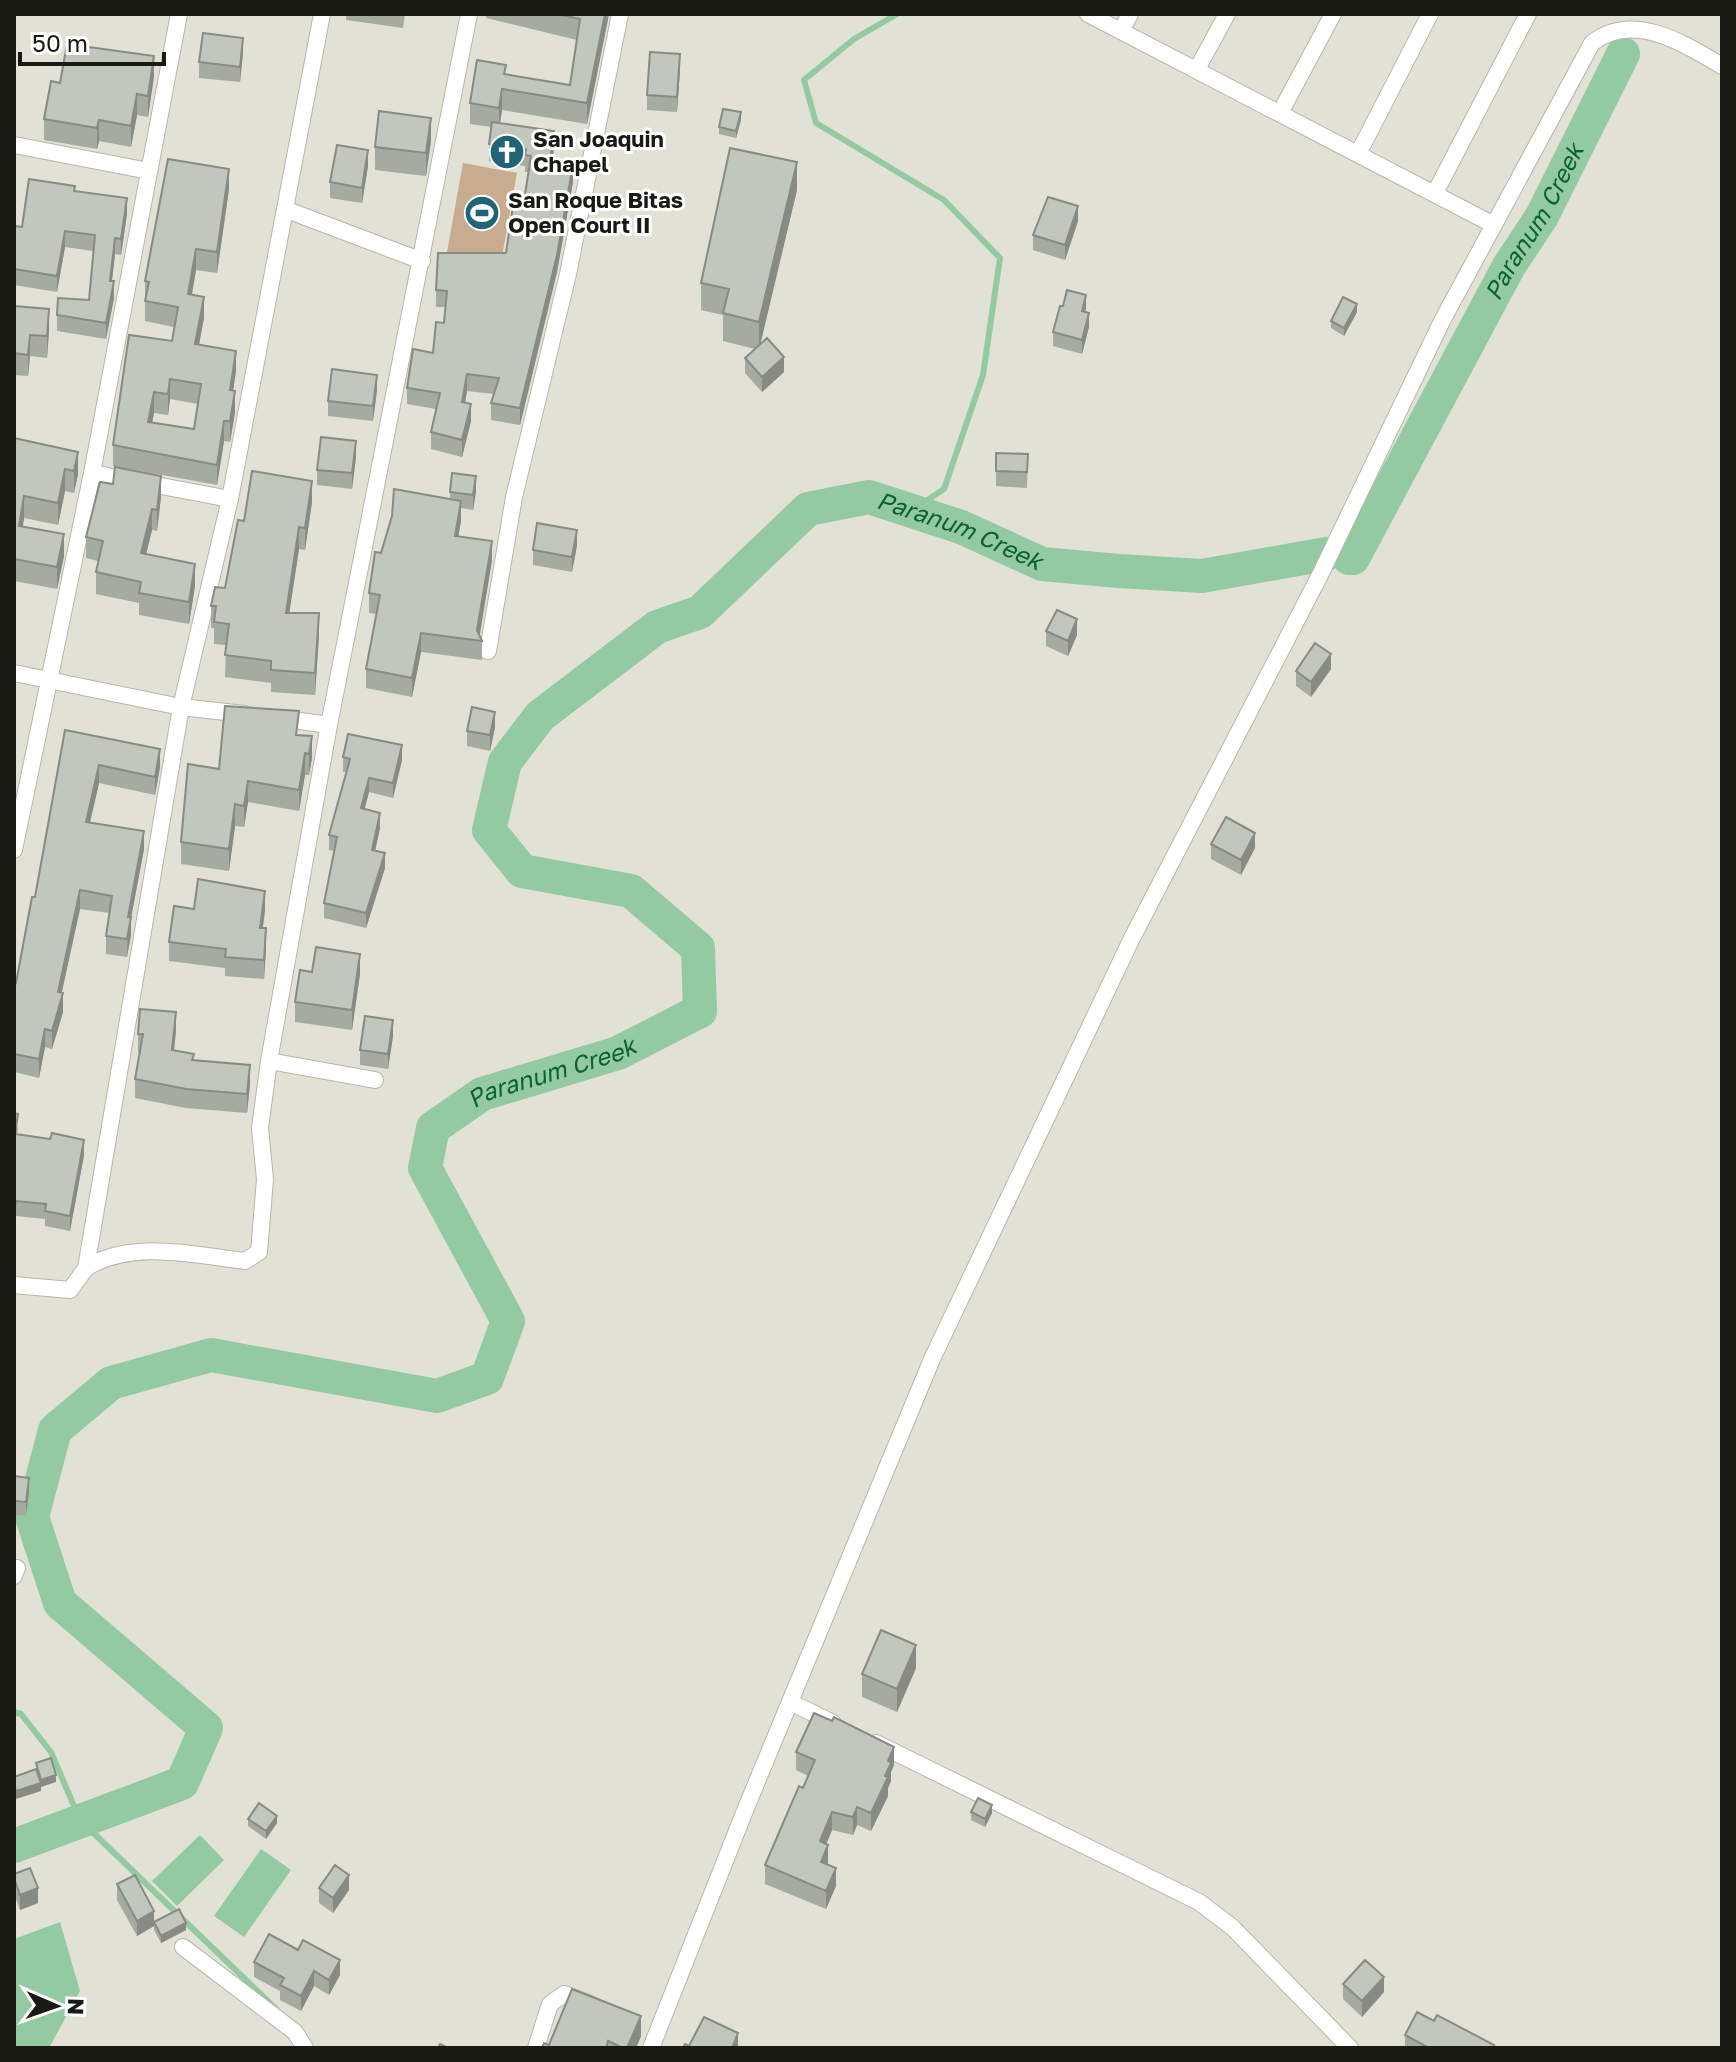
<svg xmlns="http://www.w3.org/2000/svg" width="1736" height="2062" font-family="'Golos Text',sans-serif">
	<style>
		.green { fill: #c9ab90 }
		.water { fill: #94caa1 }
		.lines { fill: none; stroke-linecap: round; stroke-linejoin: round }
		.stream { stroke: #94caa1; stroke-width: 6 }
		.river { stroke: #94caa1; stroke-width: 34 }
		.street-casing { stroke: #b6b6aa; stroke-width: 18 }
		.street { stroke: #fff; stroke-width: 16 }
		.wall { fill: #a6aba2; fill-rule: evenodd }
		.shaded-wall { fill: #878b84 }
		.building { fill: #c1c7bc; stroke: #878b84; stroke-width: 2; fill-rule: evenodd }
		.labels { text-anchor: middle; stroke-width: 6; stroke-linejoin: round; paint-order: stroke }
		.poi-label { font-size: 22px; font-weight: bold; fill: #1a1a15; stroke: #fff; text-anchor: start }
		.water-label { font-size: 24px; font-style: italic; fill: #0b6230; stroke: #fff }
	</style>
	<rect width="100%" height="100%" fill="#e1e1d5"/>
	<path class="green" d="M463 163 517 173 501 262 447 252Z"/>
	<path class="water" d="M200 1835 224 1860 177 1906 152 1881Z
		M261 1849 291 1870 244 1937 214 1916Z
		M60 1922 80 1991 49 2048H14V1939Z"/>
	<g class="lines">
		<path class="stream" d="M897 14 854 39 804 80 816 123 944 200 1000 258 983 375 944 489 911 511
			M14 1712 21 1714 51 1752 80 1820 276 2009"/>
		<g class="river">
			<path id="s1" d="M1349 558H1353L1509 266 1542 216 1623 54"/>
			<path id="s2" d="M14 1846 182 1783 206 1728 60 1603 32 1517 55 1430 111 1383 211 1355 437 1396 487 1378 508 1321 425 1168 433 1128 482 1094 618 1053 700 1011 698 948 631 891 522 871 489 830 505 762 540 716 657 627 700 612 808 509 869 497 961 527 1042 564 1119 571 1202 576 1326 554"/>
		</g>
		<defs>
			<path id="street" d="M1088 14 1494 225
				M1121 31 1130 14
				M1197 69 1227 14
				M1280 113 1333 14
				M14 145 149 171
				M1359 152 1430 14
				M1435 193 1528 14
				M287 210 422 261
				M92 473 230 499
				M488 651 514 497 568 274 620 14
				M14 673 181 707 244 714
				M279 718 329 725
				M14 850 92 473 179 14
				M269 1061 375 1080
				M86 1268C132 1239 195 1255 245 1261L259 1252 265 1179 260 1128 269 1061 329 725 469 14
				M14 1285 70 1290 86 1268 181 707 230 499 322 14
				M14 1576 17 1568
				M790 1702 833 1723
				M876 1743 1199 1902 1232 1927 1350 2048
				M183 1947 295 2032 305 2048
				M536 2048 550 2004 564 1994 590 2004
				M651 2048 746 1808 932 1359 1131 940 1320 575 1442 321 1592 43C1633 11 1683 43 1722 66"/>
		</defs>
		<use href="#street" class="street-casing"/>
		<use href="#street" class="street"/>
	</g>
	<path class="wall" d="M346 14H405L403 28 346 20Z
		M486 14H609L587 124 502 110 500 123 554 148 552 162 573 182 557 272 520 425 491 420V403L494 394 467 391 465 403 471 421 462 457 431 449V432L436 409 407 404V388L433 353 444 323 445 307H436V290L506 253 524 201 528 172H525V166L489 161V144L491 127 470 124V103L506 74 570 85 577 40 486 18Z
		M243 53 240 82 199 78V62Z
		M680 69 677 112 647 110V95Z
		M154 76 148 117 137 115 131 147 99 141 97 149 44 140V119L60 83Z
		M741 120 736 138 719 134V127Z
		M431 141 426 176 375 170V147Z
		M368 166 362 203 330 198V182Z
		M229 189 217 273 196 270 192 295 204 318 199 345 236 371 233 391 235 412 230 442 224 441 217 485 113 466V445L172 341 174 327 145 321V281ZM170 399 198 404 194 429 152 422 154 413 168 415Z
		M797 190 760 344 784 372 762 392 745 373V358L755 349 723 341V315L701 310V283Z
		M75 191 127 214 121 255 115 254 112 281 114 298 106 339 57 331V315L89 300 93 251 65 247 57 292 14 285V226L22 227Z
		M1078 221 1065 260 1033 250V235Z
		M14 306 49 331 47 358 30 356 28 376 14 375Z
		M1086 308 1085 312 1089 327 1082 354 1053 346V332Z
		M1357 312 1344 336 1331 328V321Z
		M377 390 373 421 328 416V401Z
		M14 438 78 452V474L74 493 65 491 58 525 24 518 23 526 64 556 57 589 14 581Z
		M996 453 1028 454 1027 488 996 486Z
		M356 457 352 489 317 485V470Z
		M476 491 473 510 461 508V521L458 537 492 560 479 635 482 641V660L421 652 412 697 366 688V669L376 614 369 613V593L381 553 450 499V492Z
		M161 497 157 531 152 530 146 554 195 586 189 624 139 615V603L96 594V572L98 561 86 558V537Z
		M312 502 305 550 299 549 289 613 319 635 315 695 271 692V683L225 677 226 645 214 644V628H211V606L225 588 244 521Z
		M577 545 572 572 533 565V550Z
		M1046 631 1077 635 1068 656 1046 646Z
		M1331 669 1311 697 1296 686V671Z
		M495 727 490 751 467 746V731Z
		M65 730 160 767 155 795 99 783 90 822 144 849 131 918V935L127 957 106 954V936L109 913 80 909 61 993 63 1012 52 1049 45 1047 39 1078 14 1072V982L16 983 35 897Z
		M298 735 312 758 309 775H305L299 811 248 802 244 827 235 826 229 871 181 864V842L219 769Z
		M343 757 402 760 393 798 369 792 364 809 380 828 375 851 385 868 366 928 324 918V903L334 851 329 850V835L347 772H343Z
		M1211 844 1255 848 1241 875 1211 859Z
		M194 909 265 910 263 928 266 948 264 979 225 976V968L169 961V942Z
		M312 972 360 974 352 1030 295 1022V1002Z
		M176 1031 174 1050 194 1061 250 1084 247 1113 186 1108 135 1098V1079L140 1053H138V1034Z
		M393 1036 388 1069 360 1065V1050Z
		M14 1113 18 1129 17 1134 84 1155 70 1231 45 1226V1219L16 1216Z
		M14 1476 29 1492 26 1516 14 1515Z
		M916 1668 897 1712 862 1697V1674Z
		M796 1752 894 1765 891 1772V1781L888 1788V1796L871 1831 857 1825 853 1835 832 1830 826 1844 827 1865 836 1886 826 1909 765 1884V1865L808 1776 796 1770Z
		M971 1812 992 1813 985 1827 971 1820Z
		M248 1819 277 1823 266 1839 248 1826Z
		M14 1874 38 1903 20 1910 14 1893Z
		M117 1884 154 1922 186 1930 161 1943 154 1930V1926L137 1936 117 1900Z
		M319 1888 349 1890 333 1913 319 1903Z
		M254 1962 340 1975 329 1995 314 1986 301 2011 280 2000V1991L254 1977Z
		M1343 1984 1384 1992 1362 2017 1343 1999Z
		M1434 2021 1494 2048H1405V2035Z
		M641 2036 636 2048H542L549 2045Z"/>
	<path class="shaded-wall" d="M605 14H609L587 124V103Z
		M243 38V53L240 82V67Z
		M680 54V69L677 112V97Z
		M154 56V76L148 117V96Z
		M502 89V110L499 129V108Z
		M137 94V115L131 147V126Z
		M741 112V120L736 138V131Z
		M431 118V141L426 176V153Z
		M99 120V141L97 149V128Z
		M554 131V148L550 178V162Z
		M368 150V166L362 203V188Z
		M797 162V190L759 350V322Z
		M573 165V182L557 272 520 425V408Z
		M229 169V189L217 273V252Z
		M127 198V214L121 255V239Z
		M1078 206V221L1065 260V245Z
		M65 231V247L57 292V276Z
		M115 238V254L110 297V281Z
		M196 249V270L188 315V294Z
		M114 281V298L106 339V323Z
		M1086 295V308L1082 325V311Z
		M204 297V318L195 365V344Z
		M1357 304V312L1344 336V328Z
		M49 309V331L47 358V336Z
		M1089 313V327L1082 354V340Z
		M30 335V356L28 376V355Z
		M236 351V371L230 411V390Z
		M784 357V372L762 392V377Z
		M467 374V391L462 419V402Z
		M377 375V390L373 421V406Z
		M170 379V399L168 415V394Z
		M235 391V412L230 442V421Z
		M154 392V413L148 442V422Z
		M471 404V421L462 457V440Z
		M224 421V441L217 485V465Z
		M356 441V457L352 489V473Z
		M78 452V474L74 493V471Z
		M65 469V491L58 525V503Z
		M161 476V497L157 531V510Z
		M476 476V491L473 510V495Z
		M312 481V502L305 550V528Z
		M24 496V518L19 548V526Z
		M461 501V521L455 555V536Z
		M152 509V530L141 575V553Z
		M299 527V549L286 635V613Z
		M577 530V545L572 572V557Z
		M64 534V556L57 589V567Z
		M492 541V560L479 640 477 630Z
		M195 564V586L189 624V602Z
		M319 613V635L315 695V673Z
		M1077 619V635L1068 656V641Z
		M421 633V652L412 697V678Z
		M1331 654V669L1311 697V682Z
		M495 712V727L490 751V735Z
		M312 736V758L309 775V754Z
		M402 745V760L393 798V783Z
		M160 749V767L155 795V777Z
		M305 753V775L299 811V790Z
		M99 765V783L86 840V822Z
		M369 778V792L361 823V808Z
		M248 781V802L244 827V806Z
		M235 804V826L229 871V849Z
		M380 813V828L372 865V850Z
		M144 831V849L131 918V935L127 957 128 917Z
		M1255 833V848L1241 875V860Z
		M385 853V868L366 928V913Z
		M80 890V909L58 1010V992Z
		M265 891V910L260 947V928Z
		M266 928V948L264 979V960Z
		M360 954V974L352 1030V1010Z
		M63 993V1012L52 1049V1031Z
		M176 1012V1031L172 1068V1050Z
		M393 1020V1036L388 1069V1054Z
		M45 1029V1047L39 1078V1059Z
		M250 1065V1084L247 1113V1094Z
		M84 1140V1155L70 1231V1216Z
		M16 1201V1216L14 1228V1213Z
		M29 1478V1492L26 1516V1502Z
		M916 1645V1668L897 1712V1689Z
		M894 1747V1765L891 1772V1781L888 1788V1796L871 1831V1813L885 1776 888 1761Z
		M56 1775V1782L41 1787V1780Z
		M41 1783V1791L16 1799V1791Z
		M992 1805V1813L985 1827V1819Z
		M857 1807V1825L853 1835V1817Z
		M832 1812V1830L820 1859V1841Z
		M277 1816V1823L266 1839V1831Z
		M828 1845V1863L821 1880V1862Z
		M836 1868V1886L826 1909V1891Z
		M349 1875V1890L333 1913V1898Z
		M38 1888V1903L20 1910V1895Z
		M154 1911V1926L137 1936V1921Z
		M186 1923V1930L161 1943V1936Z
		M340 1960V1975L329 1995V1980Z
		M314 1971V1986L301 2011V1996Z
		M1384 1977V1992L1362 2017V2001Z
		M641 2016V2036L636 2048H627Z
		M738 2033V2048H732Z"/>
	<path class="building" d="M557 14H605L587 103 502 89 499 108 470 103 477 60 506 65 504 74 570 85 580 19Z
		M203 33 243 38 240 67 199 62Z
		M67 44 154 56 148 96 137 94 131 126 99 120 97 128 44 119 51 81 60 83Z
		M650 52 680 54 677 97 647 95Z
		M723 109 741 112 736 131 719 127Z
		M379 111 431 118 426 153 375 147Z
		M492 122 554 131 550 162 573 165 557 255 520 408 491 403 499 378 467 374 462 402 471 404 462 440 431 432 440 393 407 388 413 349 433 353 436 322 444 323 447 291 436 290 438 253H506L514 199 524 201 531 156 525 155 526 149 489 144Z
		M337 145 368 150 362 188 330 182Z
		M730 148 797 162 759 322 723 313 729 289 701 283Z
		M168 159 229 169 217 252 196 249 188 294 204 297 195 344 236 351 230 390 235 391 230 421H224L217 465 113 445 129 335 172 341 178 307 145 301 149 282 145 281ZM170 379 201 384 194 429 148 422 154 392 168 394Z
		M29 179 75 186 74 191 127 198 121 239 115 238 110 281H114L106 323 57 315 58 298 89 300 95 235 65 231 57 276 14 269V226L22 227Z
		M1048 197 1078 206 1065 245 1033 235Z
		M1067 290 1086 295 1082 311 1089 313 1082 340 1053 332 1060 306H1063Z
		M1343 297 1357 304 1344 328 1331 321Z
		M14 306 49 309 47 336 30 335 28 355 14 353Z
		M767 338 784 357 762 377 745 358Z
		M332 369 377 375 373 406 328 401Z
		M321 437 356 441 352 473 317 470Z
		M14 438 78 452 74 471 65 469 58 503 24 496 19 526 64 534 57 567 14 559Z
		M996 453 1028 454 1027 472 996 471Z
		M115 467 161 476 157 510 152 509 141 553 195 564 189 602 139 593 141 582 96 572 103 541 86 537 100 482 113 484Z
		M252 471 312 481 305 528 299 527 286 613H319L315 673 271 670V661L225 655 229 624 214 622 216 606H211L215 587 225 588 238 520 244 521Z
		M452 473 476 476 473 495 450 492Z
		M394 489 461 501 455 536 492 541 477 630 482 641 421 633 412 678 366 669 380 595 369 593 375 552 381 553 392 516Z
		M537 523 577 530 572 557 533 550Z
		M1057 610 1077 619 1068 641 1046 631Z
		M1315 643 1331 654 1311 682 1296 671Z
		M225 706 299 711 296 735 312 736 309 754 305 753 299 790 248 781 244 806 235 804 229 849 181 842 188 764 219 769Z
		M472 707 495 712 490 735 467 731Z
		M65 730 160 749 155 777 99 765 86 822 144 831 128 917H131L127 939 106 936 112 896 80 890 58 992 63 993 52 1031 45 1029 39 1059 14 1054V982L16 983 32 897H35Z
		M348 734 402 745 393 783 369 778 361 808 380 813 372 850 385 853 366 913 324 903 337 837 329 835 350 759 343 757Z
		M1226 817 1255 833 1241 860 1211 844Z
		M198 879 265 891 260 928H266L264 960 225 957 226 949 169 942 174 906 194 909Z
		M316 947 360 954 352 1010 295 1002 300 970 312 972Z
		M140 1009 176 1012 172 1050 194 1054 192 1060 250 1065 247 1094 186 1089 135 1079 143 1034H138Z
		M365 1016 393 1020 388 1054 360 1050Z
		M14 1113 18 1114 15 1134 50 1139 52 1133 84 1140 70 1216 45 1211 46 1204 16 1201 14 1213Z
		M14 1476 29 1478 26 1502 14 1501Z
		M881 1630 916 1645 897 1689 862 1674Z
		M814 1713 832 1721 834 1717 894 1747 888 1761 891 1763 885 1776 888 1777 871 1813 857 1807 853 1817 832 1812 820 1841 828 1845 821 1862 836 1868 826 1891 765 1865 799 1786 803 1788 815 1760 796 1752Z
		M51 1758 56 1775 41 1780 36 1763Z
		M36 1769 41 1783 16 1791 14 1784V1777Z
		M978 1798 992 1805 985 1819 971 1812Z
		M259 1803 277 1816 266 1831 248 1819Z
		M335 1865 349 1875 333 1898 319 1888Z
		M30 1868 38 1888 20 1895 14 1878V1874Z
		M135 1875 154 1911 137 1921 117 1884Z
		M179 1909 186 1923 161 1936 154 1922Z
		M269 1934 298 1950 303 1940 340 1960 329 1980 314 1971 301 1996 280 1985 284 1978 254 1962Z
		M1365 1960 1384 1977 1362 2001 1343 1984Z
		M572 1989 641 2016 627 2048H623L608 2041 606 2048H542L544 2043 549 2045Z
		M1417 2012 1434 2021 1437 2015 1494 2045 1493 2048H1429L1405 2035Z
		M704 2017 738 2033 732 2048H683L685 2044 689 2046Z
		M440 2044 448 2048H438Z"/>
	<defs>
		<symbol id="church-disc" viewBox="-11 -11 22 22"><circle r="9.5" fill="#206576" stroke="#fff"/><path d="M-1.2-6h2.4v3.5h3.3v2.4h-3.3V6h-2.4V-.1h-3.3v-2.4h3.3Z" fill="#fff"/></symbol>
		<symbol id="stadium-disc" viewBox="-11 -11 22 22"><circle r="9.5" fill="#206576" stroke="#fff"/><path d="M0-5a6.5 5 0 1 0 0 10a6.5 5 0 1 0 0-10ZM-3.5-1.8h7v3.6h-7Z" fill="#fff"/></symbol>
	</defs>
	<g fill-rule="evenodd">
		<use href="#church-disc" x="487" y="132" width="40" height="40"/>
		<use href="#stadium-disc" x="462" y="193" width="40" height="40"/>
	</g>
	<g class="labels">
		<g class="poi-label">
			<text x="533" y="147">San Joaquin<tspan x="533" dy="25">Chapel</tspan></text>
			<text x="508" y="208">San Roque Bitas<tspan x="508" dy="25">Open Court II</tspan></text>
		</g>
		<g class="water-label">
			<text dy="8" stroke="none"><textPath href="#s1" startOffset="386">Paranum Creek</textPath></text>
			<text dy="8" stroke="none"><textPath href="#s2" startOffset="2584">Paranum Creek</textPath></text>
			<text dy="8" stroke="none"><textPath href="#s2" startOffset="1480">Paranum Creek</textPath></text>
		</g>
	</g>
	<rect width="1736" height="2062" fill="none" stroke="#1a1a15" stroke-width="32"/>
	<g transform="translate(56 2006) rotate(92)" stroke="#ffffff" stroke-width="6" paint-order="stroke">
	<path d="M0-6L14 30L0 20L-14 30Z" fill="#1a1a15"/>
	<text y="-12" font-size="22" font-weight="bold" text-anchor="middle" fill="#1a1a15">N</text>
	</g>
	<path d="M20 52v12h144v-12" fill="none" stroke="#1a1a15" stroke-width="4"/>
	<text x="32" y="52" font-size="24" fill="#1a1a15" stroke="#ffffff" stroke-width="6" paint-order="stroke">50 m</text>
</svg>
